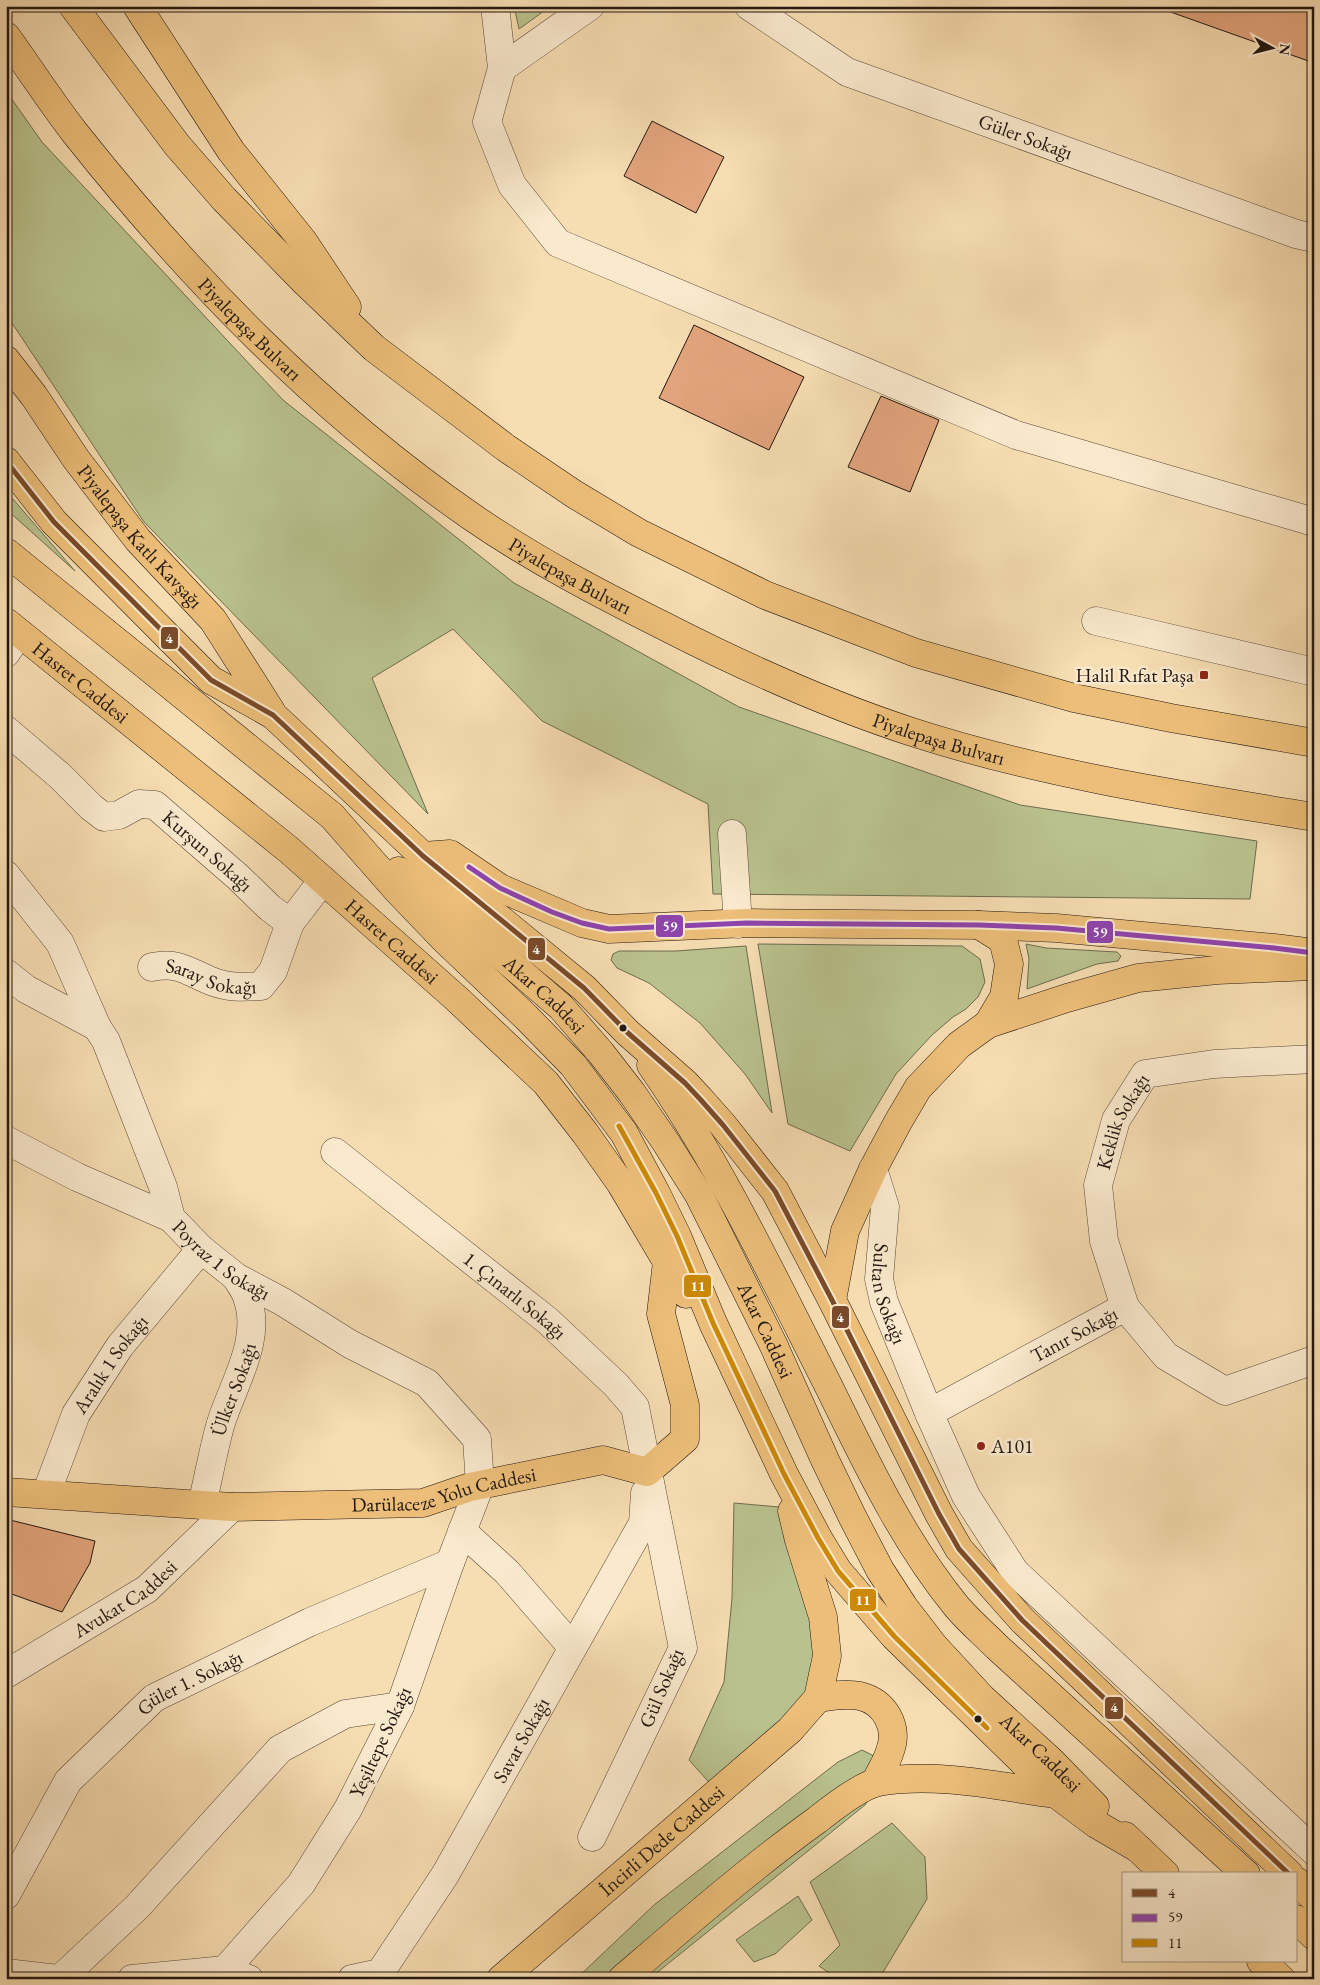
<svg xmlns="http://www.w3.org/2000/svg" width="1320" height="1985" font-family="'EB Garamond',serif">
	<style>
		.green { fill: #b9c28e; stroke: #6d6c4f }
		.building { fill: #e2a47c; stroke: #211710 }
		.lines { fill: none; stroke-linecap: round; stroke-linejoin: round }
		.minor-casing { stroke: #564838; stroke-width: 29 }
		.major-casing { stroke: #211710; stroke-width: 29 }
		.minor { stroke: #fae9cd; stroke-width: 28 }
		.major { stroke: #ecbe79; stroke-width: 28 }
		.bus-1-casing { stroke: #fae9cd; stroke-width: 9 }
		.bus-2-casing { stroke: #fae9cd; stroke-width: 9 }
		.bus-3-casing { stroke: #fae9cd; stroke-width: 9 }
		.bus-1 { stroke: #7a4b2a; stroke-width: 5 }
		.bus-2 { stroke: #8e44ad; stroke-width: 5 }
		.bus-3 { stroke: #cc8903; stroke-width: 5 }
		.poi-dot { fill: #8f2418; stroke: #fae9cd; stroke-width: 2 }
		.bus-dot { fill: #211710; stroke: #fae9cd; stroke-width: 2 }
		.labels { text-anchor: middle; stroke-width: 5; stroke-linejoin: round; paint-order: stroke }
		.street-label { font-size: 20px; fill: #211710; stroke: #fae9cd }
		.poi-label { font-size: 20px; fill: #211710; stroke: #fae9cd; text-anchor: end }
		.line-badge { stroke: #fae9cd; stroke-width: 2 }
		.badge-label { font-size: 14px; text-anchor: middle; font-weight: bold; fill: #fff }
	</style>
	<rect width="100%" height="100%" fill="#f7ddb2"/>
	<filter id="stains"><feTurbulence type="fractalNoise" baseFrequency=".004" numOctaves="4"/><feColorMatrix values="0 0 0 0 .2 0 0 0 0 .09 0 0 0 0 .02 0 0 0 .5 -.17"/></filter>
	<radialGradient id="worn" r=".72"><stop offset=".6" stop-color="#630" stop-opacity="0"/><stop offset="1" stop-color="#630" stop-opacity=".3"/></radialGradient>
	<path class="green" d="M514 6H551L519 29Z
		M6 91 42 142 283 400 514 583 739 707 1020 805 1257 841 1250 899 713 894 708 804 542 721 453 629 372 678 428 814 144 522 6 314Z
		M6 491 75 571 6 509Z
		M758 944 962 946 980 959 985 982 978 997 966 1009 953 1017 932 1035 896 1074 850 1151 788 1124Z
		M1026 944 1046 948 1117 952 1121 956 1118 961 1097 964 1027 989 1029 959Z
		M746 946 772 1113 745 1074 700 1023 649 983 617 968 611 960 613 954 619 951H676Z
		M734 1503 779 1507 823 1617 818 1698 715 1789 689 1760 724 1682 732 1598Z
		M862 1750 878 1758 887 1774 865 1805 649 1979H576L654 1905 838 1762Z
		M892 1823 925 1857 927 1899 879 1979H833L834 1976 819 1966 840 1945 810 1882Z
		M798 1896 812 1920 775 1954 754 1962 736 1940Z"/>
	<path class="building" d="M1166 6H1314V63L1165 10Z
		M652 121 724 157 696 213 624 176Z
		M694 325 804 377 769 450 659 398Z
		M881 396 939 420 910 492 848 467Z
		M6 1519 95 1541 90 1563 62 1612 6 1592Z"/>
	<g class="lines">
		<defs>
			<g id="minor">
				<path d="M495 6 502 68"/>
				<path d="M590 6 502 68 487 122 512 185 558 243 1016 435 1314 522"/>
				<path id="s1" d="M749 6 847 72 1296 234 1314 238"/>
				<path d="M1096 621 1314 672"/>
				<path d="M6 653 19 633"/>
				<path id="s2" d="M6 730 60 776 91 807 104 817 119 815 139 804 155 805 238 877 270 908 290 923 323 880"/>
				<path d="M732 834 738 924"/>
				<path id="s3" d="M6 875 60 943 97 1027 106 1041 163 1187 171 1218 201 1249 236 1277 283 1302 350 1344 427 1383 477 1439 480 1485 450 1563 400 1706 348 1809 301 1884 225 1970"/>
				<path id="s4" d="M152 967C180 962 186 971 211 981 228 988 243 987 261 986L273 971 290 923"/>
				<path d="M6 973 26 989 97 1027"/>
				<path d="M6 1140 77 1177 171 1218"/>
				<path id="s5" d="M335 1152 548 1321 616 1385 635 1407 683 1648 592 1837"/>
				<path id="s6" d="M873 1169 885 1207 879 1279 884 1302 929 1413 966 1496 1015 1572 1314 1851"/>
				<path id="s7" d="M1125 1307 1104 1241 1098 1185 1116 1120 1145 1074 1214 1064 1314 1059"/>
				<path id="s8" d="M929 1413 1125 1307 1166 1356 1225 1391 1314 1360"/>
				<path id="s9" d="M46 1494 76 1414 120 1346 201 1249"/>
				<path id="s10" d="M202 1505C208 1479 213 1452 220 1426 232 1385 263 1341 247 1297 245 1290 239 1283 236 1277"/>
				<path d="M462 1531 507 1572 572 1647"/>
				<path id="s11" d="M6 1674 147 1589 232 1507"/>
				<path id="s12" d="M6 1895 68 1781 154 1698 310 1622 450 1563"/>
				<path d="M6 1973 58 1979"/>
				<path d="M60 1979 137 1907 280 1749 345 1714 400 1706"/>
				<path d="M132 1979 225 1970 249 1979"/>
				<path id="s13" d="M352 1979 380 1973 445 1875 643 1523 645 1493"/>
			</g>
			<g id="major">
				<path d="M73 6 177 145 224 199 305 282 374 348 506 448 574 494 639 533 765 595 916 653 1074 698 1171 718 1314 743"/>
				<path d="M137 6 231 151 303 241 347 307"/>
				<path id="s14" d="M6 36C29 68 51 102 75 133 190 278 319 411 472 517 533 559 598 593 664 626 744 667 826 704 912 732 1042 774 1179 795 1314 817"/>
				<path id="s15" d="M6 360 34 396 76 459 138 540 213 620 271 711"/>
				<path d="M6 461 54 522 211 680 273 715 423 856 584 988 628 1033 685 1083 700 1099 723 1125 775 1191 832 1300 939 1514 959 1549 1022 1620 1289 1874"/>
				<path d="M6 552 332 816 397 890 444 939 526 1017 573 1065 624 1133 656 1193 677 1236 713 1323 784 1474 818 1538 838 1571 894 1636 1056 1794 1096 1824 1139 1849"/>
				<path id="s16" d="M6 622 289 850 457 999 546 1083 585 1133 621 1184 686 1294"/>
				<path d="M423 856 450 854 500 888 582 923 609 929 747 923 979 925 1056 928 1274 948 1314 953"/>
				<path id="s17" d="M399 871 480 937 561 1007 601 1053 632 1093 665 1141 699 1195 773 1344 825 1460 852 1516 880 1570 904 1607 934 1646 982 1698 1050 1760 1095 1806"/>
				<path d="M979 925 1003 940 1009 964 1004 997 988 1024"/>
				<path d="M651 1065C721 1166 774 1279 830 1389 867 1464 903 1541 957 1607 969 1621 984 1634 997 1647L1246 1874"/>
				<path d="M832 1300 845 1231 873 1169 898 1122 918 1088 959 1045 988 1024 1067 998 1138 978 1217 970 1314 966"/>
				<path id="s18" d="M6 1492 232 1507 423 1503 470 1487 603 1460 647 1472 685 1439V1405L661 1314 667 1262"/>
				<path d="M818 1698C831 1696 846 1693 860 1696 885 1702 899 1727 890 1751 887 1762 880 1772 875 1783"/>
				<path d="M1125 1836 1165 1874"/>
				<path d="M1296 1881 1314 1898"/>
				<path d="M1296 1919 1314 1936"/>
				<path d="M1261 1961 1281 1979"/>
				<path id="s19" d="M501 1979 790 1730 818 1698 827 1656 823 1617 799 1540 792 1511"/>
				<path d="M622 1979C686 1924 749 1869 817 1820 832 1808 860 1786 878 1782 937 1772 997 1786 1056 1794"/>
			</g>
		</defs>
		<use href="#minor" class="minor-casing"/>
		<use href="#major" class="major-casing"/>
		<use href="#minor" class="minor"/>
		<use href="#major" class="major"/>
		<defs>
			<path id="bus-1" d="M6 461 54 522 211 680 273 715 423 856 584 988 628 1033 685 1083 700 1099 723 1125 775 1191 832 1300 939 1514 959 1549 1022 1620 1289 1874"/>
			<path id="bus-2" d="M469 867 500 888 552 912 582 923 609 929 747 923 979 925 1056 928 1274 948 1314 953"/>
			<path id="bus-3" d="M619 1126 656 1193 677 1236 713 1323 784 1474 818 1538 838 1571 894 1636 987 1728"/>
		</defs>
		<use href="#bus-1" class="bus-1-casing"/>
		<use href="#bus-2" class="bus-2-casing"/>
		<use href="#bus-3" class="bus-3-casing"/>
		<use href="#bus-1" class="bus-1"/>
		<use href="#bus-2" class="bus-2"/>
		<use href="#bus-3" class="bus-3"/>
	</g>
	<g class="poi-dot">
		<rect x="1199" y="670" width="10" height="10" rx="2.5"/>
		<circle cx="981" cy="1446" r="5"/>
	</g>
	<g class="bus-dot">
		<circle cx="623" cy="1028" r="4.5"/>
		<circle cx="978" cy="1719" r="4.5"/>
	</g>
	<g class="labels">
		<g class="street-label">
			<text dy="7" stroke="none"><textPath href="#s1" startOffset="308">Güler Sokağı</textPath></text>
			<text dy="7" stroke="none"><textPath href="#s14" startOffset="382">Piyalepaşa Bulvarı</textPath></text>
			<text dy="7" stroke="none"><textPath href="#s15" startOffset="222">Piyalepaşa Katlı Kavşağı</textPath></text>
			<text dy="7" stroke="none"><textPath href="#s14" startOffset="788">Piyalepaşa Bulvarı</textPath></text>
			<text dy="7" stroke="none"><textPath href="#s16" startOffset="96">Hasret Caddesi</textPath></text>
			<text dy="7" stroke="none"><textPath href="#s14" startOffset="1192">Piyalepaşa Bulvarı</textPath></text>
			<text dy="7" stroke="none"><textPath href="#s2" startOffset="255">Kurşun Sokağı</textPath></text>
			<text dy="7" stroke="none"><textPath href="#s16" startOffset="501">Hasret Caddesi</textPath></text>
			<text dy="7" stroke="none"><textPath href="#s4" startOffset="61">Saray Sokağı</textPath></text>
			<text dy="7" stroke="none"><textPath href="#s17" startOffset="191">Akar Caddesi</textPath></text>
			<text dy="7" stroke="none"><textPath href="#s7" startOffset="194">Keklik Sokağı</textPath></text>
			<text dy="7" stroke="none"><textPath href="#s3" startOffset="450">Poyraz 1 Sokağı</textPath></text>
			<text dy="7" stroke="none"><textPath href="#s6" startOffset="128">Sultan Sokağı</textPath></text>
			<text dy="7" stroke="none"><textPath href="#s5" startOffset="230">1. Çınarlı Sokağı</textPath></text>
			<text dy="7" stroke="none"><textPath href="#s17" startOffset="596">Akar Caddesi</textPath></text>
			<text dy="7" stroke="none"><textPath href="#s8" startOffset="165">Tanır Sokağı</textPath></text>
			<text dy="7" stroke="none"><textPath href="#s9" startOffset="146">Aralık 1 Sokağı</textPath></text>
			<text dy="7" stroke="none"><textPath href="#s10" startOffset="120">Ülker Sokağı</textPath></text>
			<text dy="7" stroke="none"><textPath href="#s18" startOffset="440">Darülaceze Yolu Caddesi</textPath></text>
			<text dy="7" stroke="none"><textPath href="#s11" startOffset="141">Avukat Caddesi</textPath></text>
			<text dy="7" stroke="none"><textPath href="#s12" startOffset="288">Güler 1. Sokağı</textPath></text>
			<text transform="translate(661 1688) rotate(-67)" y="7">Gül Sokağı</text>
			<text dy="7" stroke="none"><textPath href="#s13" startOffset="301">Savar Sokağı</textPath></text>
			<text transform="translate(380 1742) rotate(-65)" y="7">Yeşiltepe Sokağı</text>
			<text dy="7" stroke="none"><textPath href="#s17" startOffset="1106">Akar Caddesi</textPath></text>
			<text dy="7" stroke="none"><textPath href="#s19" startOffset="212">İncirli Dede Caddesi</textPath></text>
		</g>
		<g class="poi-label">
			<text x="1194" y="682">Halil Rıfat Paşa</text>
			<text x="991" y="1453" text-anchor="start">A101</text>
		</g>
	</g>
	<g class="line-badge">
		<rect x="160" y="626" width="19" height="24" rx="5" fill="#7a4b2a"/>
		<rect x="655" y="914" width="29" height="24" rx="5" fill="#8e44ad"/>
		<rect x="1086" y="920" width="28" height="24" rx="5" fill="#8e44ad"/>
		<rect x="527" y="937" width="19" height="24" rx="5" fill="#7a4b2a"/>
		<rect x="683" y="1274" width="29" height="24" rx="5" fill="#cc8903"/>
		<rect x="831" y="1305" width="19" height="24" rx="5" fill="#7a4b2a"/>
		<rect x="849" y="1588" width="28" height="24" rx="5" fill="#cc8903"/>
		<rect x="1104" y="1696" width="20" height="24" rx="5" fill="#7a4b2a"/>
	</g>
	<g class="badge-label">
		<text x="169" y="643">4</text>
		<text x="670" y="931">59</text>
		<text x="1100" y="937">59</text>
		<text x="536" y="954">4</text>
		<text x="698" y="1291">11</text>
		<text x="840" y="1322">4</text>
		<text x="863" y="1605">11</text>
		<text x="1114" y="1712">4</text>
	</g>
	<rect width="1320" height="1985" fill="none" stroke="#f7ddb2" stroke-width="25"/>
	<rect x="8" y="8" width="1305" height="1970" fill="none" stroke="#211710" stroke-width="2.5"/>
	<rect x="12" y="12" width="1295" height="1960" fill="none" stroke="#211710"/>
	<rect x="1122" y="1872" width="175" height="90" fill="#fae9cd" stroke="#a39581"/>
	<rect x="1132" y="1889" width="25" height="8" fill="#7a4b2a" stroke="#a39581"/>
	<text x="1168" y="1898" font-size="15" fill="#211710">4</text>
	<rect x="1132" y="1914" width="25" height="8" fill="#8e44ad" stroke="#a39581"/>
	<text x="1168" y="1922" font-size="15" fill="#211710">59</text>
	<rect x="1132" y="1939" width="25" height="8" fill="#cc8903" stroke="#a39581"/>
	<text x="1168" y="1948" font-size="15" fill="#211710">11</text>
	<g transform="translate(1272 48) rotate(97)" stroke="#fae9cd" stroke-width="4" paint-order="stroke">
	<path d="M0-4L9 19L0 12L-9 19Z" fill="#211710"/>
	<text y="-8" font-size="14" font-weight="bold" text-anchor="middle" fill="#211710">N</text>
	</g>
	<rect width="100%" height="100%" filter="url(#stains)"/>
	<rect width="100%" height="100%" fill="url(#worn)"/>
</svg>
